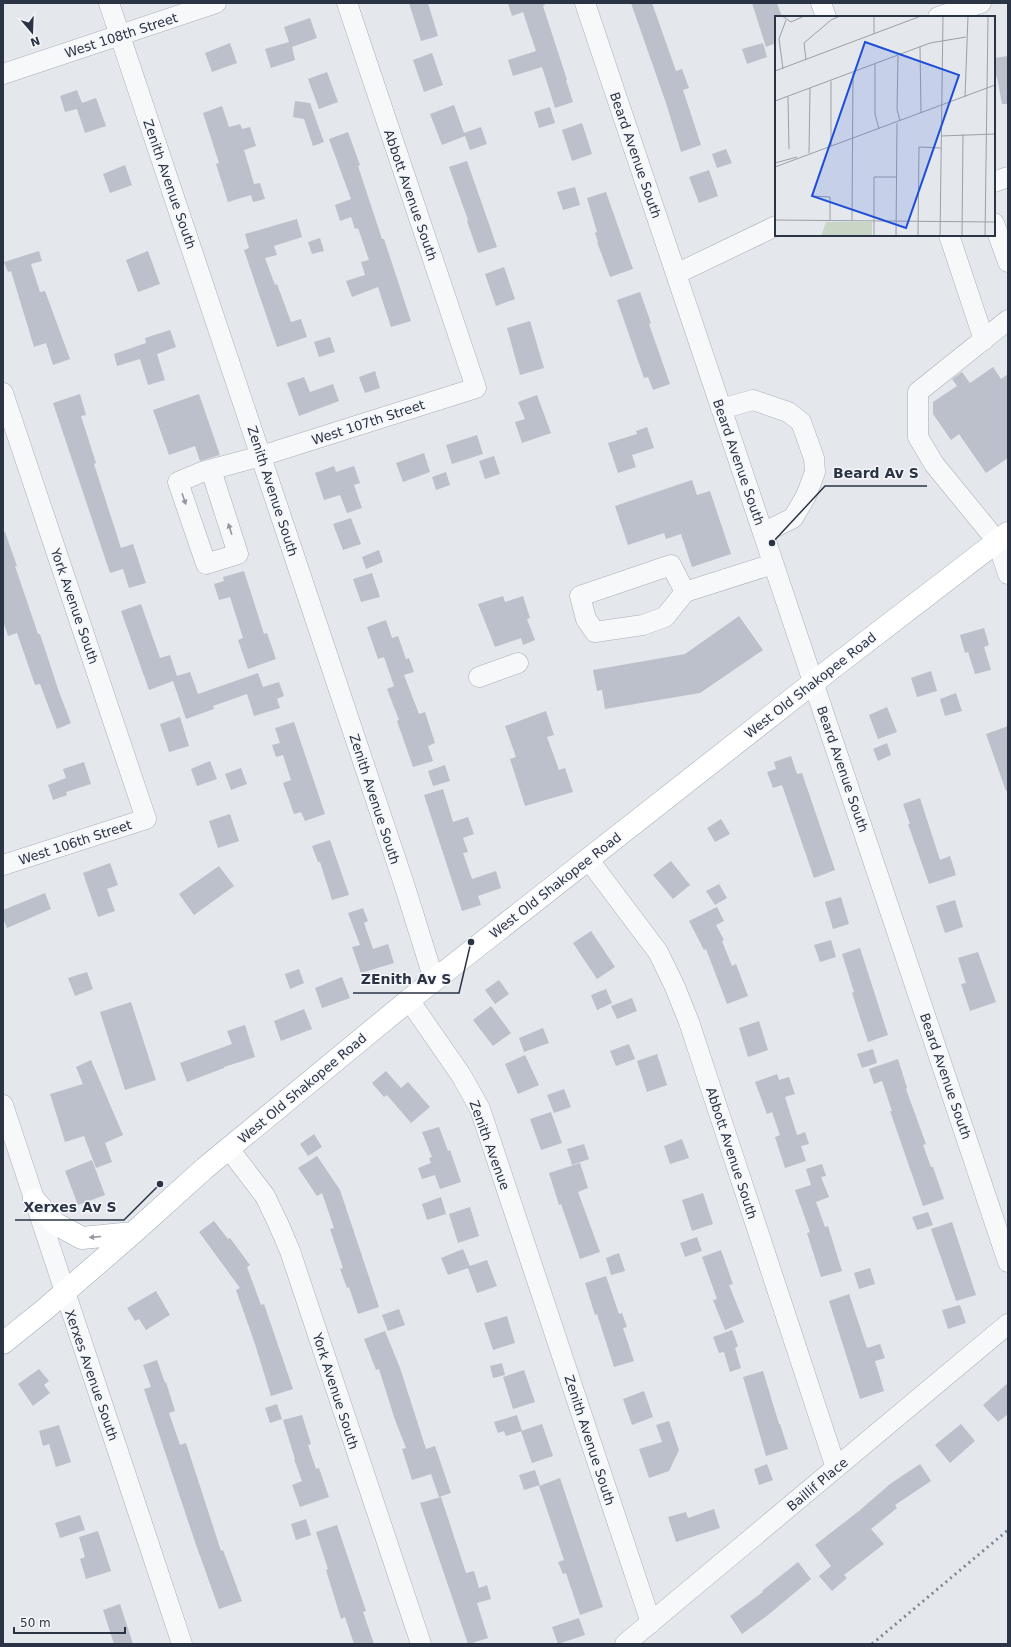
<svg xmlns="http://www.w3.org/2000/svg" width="1011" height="1647" font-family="'DejaVu Sans',sans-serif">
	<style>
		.building { fill: #bbc0ca }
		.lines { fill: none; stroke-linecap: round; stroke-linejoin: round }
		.minor-casing { stroke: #a9aeb7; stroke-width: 21 }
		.major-casing { stroke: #a3abb8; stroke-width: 23 }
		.minor { stroke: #f7f8fa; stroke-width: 20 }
		.major { stroke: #fff; stroke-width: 22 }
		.rail { stroke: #7d8696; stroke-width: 3; stroke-dasharray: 2 4; stroke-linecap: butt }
		.oneway { fill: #9196a0 }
		.oneway2 { fill: #959aa2 }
		.labels { text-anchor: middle; stroke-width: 3; stroke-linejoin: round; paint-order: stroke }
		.street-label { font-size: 13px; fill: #2b3445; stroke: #f4f6f9 }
		.inset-road { fill: none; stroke: #9a9fa9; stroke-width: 1 }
		.view { fill: #1d4ed8; fill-opacity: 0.15; stroke: #1d4ed8; stroke-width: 2 }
		.inset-edge { fill: none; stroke: #2b3445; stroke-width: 2 }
		.leader { fill: none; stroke: #2b3445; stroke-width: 1.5 }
		.callout-dot { fill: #2b3445; stroke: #f4f6f9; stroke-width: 1.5 }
		.callout-label { font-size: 14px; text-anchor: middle; font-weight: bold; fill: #2b3445; stroke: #f4f6f9; stroke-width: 3; stroke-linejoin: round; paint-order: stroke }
	</style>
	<rect width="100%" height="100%" fill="#e4e7ec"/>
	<path class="building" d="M409 3H428L438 36 421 41Z
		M508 3H544L545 5 543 6 567 80H566L573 102 555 108 542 67 513 76 508 60 536 51 523 12 512 16Z
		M631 3H652L676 71 682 69 689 88 683 90 701 145 681 152 666 103Z
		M752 3H777L782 17H776V43L766 47Z
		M310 18 317 38 292 47 295 60 271 68 265 49 289 42 284 27Z
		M230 43 237 63 212 72 205 53Z
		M763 43 767 57 747 64 742 49Z
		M432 53 443 85 424 92 413 60Z
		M1008 56V104H1002L997 77 994 78V58Z
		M327 72 338 102 319 109 308 79Z
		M77 90 82 103 96 98 106 126 85 133 77 109 65 112 60 96Z
		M295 101 310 103 324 142 313 146 304 119 293 117Z
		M454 105 464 133 481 127 487 144 470 150 465 136 442 145 430 114Z
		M222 106 229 127 240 124 242 129 250 127 256 146 244 150 254 184 260 183 265 199 253 202 251 195 228 202 216 164 219 163 203 113Z
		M550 107 555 123 539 128 534 112Z
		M582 123 592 154 572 161 562 130Z
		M348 132 360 165 358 166 382 239H384L411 321 391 327 378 287 352 297 346 281 365 275 361 262 369 260 358 228 355 229 351 217 340 221 335 205 351 199 329 139Z
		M726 149 732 163 717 168 712 154Z
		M467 161 497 247 478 253 467 221 468 220 449 167Z
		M125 165 132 185 110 193 103 174Z
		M709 170 718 196 699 203 689 177Z
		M575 187 580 205 563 210 557 192Z
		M606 192 633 269 610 277 597 242H598L595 233 597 232 587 198Z
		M297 219 302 237 274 246 277 255 265 258 275 285 277 284 291 322 301 319 307 337 277 347 244 250 249 248 245 234Z
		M320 238 324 251 312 254 308 242Z
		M39 251 42 261 31 264 40 292 45 291 70 359 53 365 46 343 34 347 11 271 8 272 4 262Z
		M148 251 160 284 138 292 126 260Z
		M504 267 515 299 496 306 485 274Z
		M640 292 651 323 649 324 670 384 653 390 648 377 644 378 617 300Z
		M530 321 544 368 520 375 507 328Z
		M170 330 176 347 157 354 165 380 148 385 140 359 117 366 114 354 146 343 145 338Z
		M330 337 335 352 319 357 314 342Z
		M993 367 1001 379 1008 374V458L986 473 959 434 951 440 933 414V402L957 386 952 379 962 372 970 383Z
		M375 371 380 388 365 393 359 377Z
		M304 377 310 392 333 384 339 401 299 416 287 383Z
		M80 394 86 415 81 416 96 463 94 464 121 548 133 544 146 583 129 588 123 569 110 573 53 403Z
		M199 394 220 455 200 461 195 446 169 455 153 410Z
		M537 395 551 433 522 443 515 422 525 419 518 402Z
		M647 427 654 448 632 455 636 467 618 473 608 443 637 434 636 431Z
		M477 435 483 454 452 464 446 445Z
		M424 453 430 472 403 482 396 463Z
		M494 456 500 474 485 479 479 461Z
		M334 466 336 472 354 466 360 483 354 485 362 508 347 513 340 495 324 500 315 473Z
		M446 472 450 485 436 490 432 477Z
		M692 480 697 495 710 491 731 554 692 567 681 534 666 539 664 533 628 545 615 506Z
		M351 518 361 544 343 550 333 524Z
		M3 532H5L17 566H15L38 634H40L59 692 71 723 57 729 40 684 35 685 17 633 8 636 3 621Z
		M379 550 383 562 366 569 362 557Z
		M244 571 264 634 267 633 276 659 248 669 238 640 243 638 230 597 219 600 214 584 224 581 223 577Z
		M372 573 380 597 361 602 353 579Z
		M503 596 505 602 523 596 530 618 527 619 535 640 523 645 521 638 495 647 478 604Z
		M141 604 160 658 170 655 177 676 190 672 198 694 258 673 263 687 279 682 284 696 277 699 280 708 254 716 247 694 213 706 214 709 186 719 173 681 149 690 121 611Z
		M739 616 763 650 700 693 605 709 602 690 597 691 593 670 685 654Z
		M386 620 392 638 398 636 406 659 409 658 414 672 404 675 419 714 425 712 435 743 428 746 433 761 413 767 397 721 399 720 387 689 394 686 384 657 378 659 367 627Z
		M984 628 989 645 984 647 991 670 975 674 968 652 965 653 960 635Z
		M931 671 937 691 917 697 911 678Z
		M956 693 962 711 945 716 940 699Z
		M887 707 897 732 878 739 869 715Z
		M546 711 554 735 547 737 559 770 565 768 573 792 525 806 510 759 516 757 505 726Z
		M180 717 189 746 169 752 160 724Z
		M294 722 325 814 305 821 301 812 294 814 283 783 291 780 283 755 276 757 272 745 280 743 275 728Z
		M1008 726V790L1006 791 986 734Z
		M887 743 891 755 878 761 873 749Z
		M791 756 797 774 802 773 835 870 814 878 782 785 773 788 767 772 776 769 774 762Z
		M210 761 217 779 197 786 191 769Z
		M84 762 91 784 66 792 67 795 53 800 48 785 66 778 63 769Z
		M445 765 450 781 433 786 428 771Z
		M241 768 247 784 231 790 225 774Z
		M443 789 453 822 468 817 474 834 463 838 468 852 463 853 472 879 496 871 501 888 478 896 481 905 462 911 424 795Z
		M920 798 940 860 950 856 956 875 929 884 908 824H910L903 804Z
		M230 814 239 841 218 848 209 821Z
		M721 819 730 834 715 842 707 828Z
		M330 840 349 895 332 900 320 862H318L312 846Z
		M671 861 690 885 673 899 653 875Z
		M110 863 118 885 107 889 115 911 98 917 83 873Z
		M219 866 234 886 194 915 179 894Z
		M719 884 727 898 715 905 706 891Z
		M45 893 51 909 7 928 3 919V910Z
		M841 897 849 924 833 929 825 902Z
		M955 900 963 927 945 933 936 906Z
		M717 907 724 921 716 925 724 940 722 941 732 966 736 964 748 996 727 1004 706 949 704 950 689 921Z
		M363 908 368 921 364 923 373 949 388 944 394 963 361 973 352 947 360 945 348 913Z
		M591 931 615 967 597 979 573 943Z
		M831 940 836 957 820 962 814 945Z
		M860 948 888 1035 868 1042 852 993 854 992 842 954Z
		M978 952 996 1002 970 1011 961 984 966 983 958 958Z
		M299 969 304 983 290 989 285 974Z
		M87 972 93 989 75 996 68 978Z
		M342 977 350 998 322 1008 315 988Z
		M499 980 509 994 495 1004 485 990Z
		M606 989 612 1003 597 1010 591 995Z
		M632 998 637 1011 617 1019 611 1006Z
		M131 1002 156 1080 125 1090 100 1012Z
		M491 1006 511 1033 493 1046 473 1020Z
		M304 1009 312 1029 281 1041 274 1021Z
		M759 1021 768 1050 748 1057 739 1028Z
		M245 1025 255 1057 224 1067V1068L187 1082 180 1063 232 1044 227 1031Z
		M543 1028 549 1043 524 1052 519 1038Z
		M629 1044 635 1059 616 1066 610 1051Z
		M873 1049 877 1063 862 1068 857 1054Z
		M657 1054 667 1085 647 1092 637 1061Z
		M525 1055 539 1085 518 1094 505 1064Z
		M898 1059 907 1088 906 1089 926 1144 923 1145 931 1167H933L944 1199 923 1206 890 1111H892L882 1081 874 1084 869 1069Z
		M91 1060 123 1135 105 1143 112 1162 96 1168 84 1136 65 1142 50 1094 83 1084 76 1067Z
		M386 1071 401 1088 408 1082 430 1107 411 1123 387 1095 384 1097 372 1083Z
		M777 1074 779 1080 789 1077 795 1094 785 1097 797 1135 805 1132 809 1144 801 1146 806 1161 785 1168 775 1137 780 1135 772 1112 767 1114 755 1082Z
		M564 1089 571 1107 554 1113 547 1095Z
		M551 1112 562 1143 541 1150 530 1119Z
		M439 1127 448 1151 450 1150 461 1182 440 1189 435 1175 422 1179 418 1168 431 1163 429 1158 432 1157 422 1132Z
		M314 1134 322 1147 308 1156 300 1144Z
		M682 1139 689 1158 670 1164 664 1146Z
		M584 1144 589 1159 572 1165 567 1149Z
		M317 1156 340 1190 379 1307 358 1314 349 1287 347 1288 340 1269 343 1268 330 1229 334 1228 322 1193 317 1196 298 1168Z
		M92 1160 105 1195 78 1205 65 1171Z
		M580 1163 588 1188 578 1192 600 1252 580 1259 561 1204 559 1205 549 1173Z
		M822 1164 826 1176 821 1177 829 1197 816 1202 825 1227 828 1226 842 1271 821 1277 807 1233 810 1232 795 1190 811 1185 806 1169Z
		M703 1193 713 1224 692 1231 682 1200Z
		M441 1197 446 1214 427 1220 422 1204Z
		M470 1207 479 1236 458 1243 449 1214Z
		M928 1212 933 1225 917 1230 912 1217Z
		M214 1221 228 1239 230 1238 250 1265 247 1267 261 1305 264 1304 293 1389 271 1396 255 1344 236 1290 240 1288 199 1232Z
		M952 1222 976 1295 956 1301 931 1229Z
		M697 1237 702 1251 685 1257 680 1243Z
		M463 1249 470 1266 487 1260 497 1286 477 1293 468 1268 448 1275 441 1258Z
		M721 1250 733 1284 729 1285 744 1322 725 1330 713 1300 717 1299 702 1257Z
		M619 1253 625 1271 611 1275 606 1258Z
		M870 1268 875 1284 859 1289 854 1273Z
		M606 1276 619 1314 622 1313 627 1327 623 1328 634 1361 614 1367 597 1314 595 1315 585 1283Z
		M156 1291 170 1315 146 1330 139 1319 135 1321 127 1308Z
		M849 1294 867 1348 880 1344 885 1358 875 1361 884 1391 860 1399 829 1301Z
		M960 1305 966 1323 948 1329 942 1310Z
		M399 1309 405 1325 388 1331 382 1315Z
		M507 1316 515 1343 493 1350 484 1323Z
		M732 1330 738 1346 735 1348 741 1368 730 1372 724 1352 719 1353 713 1337Z
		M385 1331 400 1368 426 1449 435 1446 451 1493 439 1497 431 1474 412 1480 402 1449 406 1448 394 1417 379 1369 376 1370 364 1339Z
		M157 1360 165 1383 166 1382 175 1411 169 1413 180 1445 186 1443 221 1551 223 1550 242 1601 219 1609 195 1542 144 1389 151 1387 143 1365Z
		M502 1363 505 1375 493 1378 490 1366Z
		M39 1369 49 1381 44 1385 50 1393 33 1406 18 1384Z
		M524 1370 535 1402 513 1409 503 1377Z
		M763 1371 779 1424H780L788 1449 766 1456 743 1377Z
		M1008 1383V1414L998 1422 983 1405Z
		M644 1391 653 1417 632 1425 623 1399Z
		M277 1404 282 1419 270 1423 265 1408Z
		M302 1415 311 1444 308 1445 316 1469 319 1468 329 1497 300 1507 292 1485 302 1481 294 1459H295L283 1420Z
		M517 1415 522 1431 506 1436 504 1431 498 1433 494 1422Z
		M669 1421 679 1450 669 1471 649 1478 639 1449 662 1442 656 1425Z
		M542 1424 553 1456 532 1463 521 1431Z
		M961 1424 975 1441 950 1463 935 1445Z
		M59 1425 71 1462 56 1467 49 1444 43 1446 39 1431Z
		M767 1464 773 1480 759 1485 754 1469Z
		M920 1464 931 1481 895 1505 897 1508 871 1529 884 1544 844 1575 847 1578 832 1591 819 1576 831 1566 815 1545 859 1511 890 1484Z
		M535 1470 540 1485 524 1490 519 1475Z
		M560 1478 603 1607 580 1615 566 1573 563 1574 558 1562 564 1560 539 1486Z
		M441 1497 466 1573 474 1571 479 1588 487 1585 491 1599 477 1603 488 1638 469 1644H468L420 1503Z
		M714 1509 720 1528 676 1542 668 1517 686 1512 688 1518Z
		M80 1515 85 1530 60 1538 55 1523Z
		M306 1519 311 1535 296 1540 291 1524Z
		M337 1525 366 1611 363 1612 374 1644H354L345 1617 341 1619 326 1570 328 1569 316 1532Z
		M98 1531 111 1571 86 1579 80 1559 85 1557 79 1537Z
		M798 1562 811 1579 768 1615 742 1634 730 1616 763 1592 762 1591Z
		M120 1604 133 1644H114L103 1610Z
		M579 1618 585 1635 558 1644 552 1627Z"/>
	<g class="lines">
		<defs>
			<path id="minor" d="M109 3 404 884 434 980
				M585 3 1008 1262
				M821 3 826 17
				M938 17 981 3
				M3 74 216 3
				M994 182 1008 177
				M994 223 1008 262
				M949 235 984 340
				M676 274 776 226
				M1008 320 918 392V437L934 464 997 541 1008 574
				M3 393 146 819 3 865
				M721 409 753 400 788 412 801 422 814 458 815 472 806 496 793 518 763 533
				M211 470 238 554 206 564 178 482 202 472 261 456 476 388 347 3
				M685 592 671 565 580 596 586 619 595 632 643 625 665 617 685 592 773 564
				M479 677 518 663
				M588 859 658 952 675 987 689 1022 836 1468
				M409 1000 461 1075 480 1109 651 1623
				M3 1105 182 1644
				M229 1149 265 1196 278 1223 290 1251 421 1644
				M625 1644 1008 1324"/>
			<path id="major" d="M34 1200 56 1224 82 1238 133 1233
				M3 1343 44 1310 133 1233 205 1168 409 1000 814 682 1008 533"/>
		</defs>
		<use href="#minor" class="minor-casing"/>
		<use href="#major" class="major-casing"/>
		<use href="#minor" class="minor"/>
		<use href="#major" class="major"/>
		<path class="rail" d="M872 1644 1008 1530"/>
	</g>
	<defs><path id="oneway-solid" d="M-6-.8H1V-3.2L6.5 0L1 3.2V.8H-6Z"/></defs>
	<g class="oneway">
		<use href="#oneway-solid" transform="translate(184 499) rotate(71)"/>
		<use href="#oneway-solid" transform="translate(230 529) rotate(-108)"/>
	</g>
	<use class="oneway2" href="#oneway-solid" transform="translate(95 1237) rotate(175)"/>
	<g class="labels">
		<g class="street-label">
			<text transform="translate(121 35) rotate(-18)" y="5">West 108th Street</text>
			<text transform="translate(636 155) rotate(71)" y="5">Beard Avenue South</text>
			<text transform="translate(170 184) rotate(71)" y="5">Zenith Avenue South</text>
			<text transform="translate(411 195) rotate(71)" y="5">Abbott Avenue South</text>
			<text transform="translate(368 422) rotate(-18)" y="5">West 107th Street</text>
			<text transform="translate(739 462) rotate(71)" y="5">Beard Avenue South</text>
			<text transform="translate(273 491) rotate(72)" y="5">Zenith Avenue South</text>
			<text transform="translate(75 606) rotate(71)" y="5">York Avenue South</text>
			<text transform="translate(810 685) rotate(-38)" y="5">West Old Shakopee Road</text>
			<text transform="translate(843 769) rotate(71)" y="5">Beard Avenue South</text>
			<text transform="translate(375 799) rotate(72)" y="5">Zenith Avenue South</text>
			<text transform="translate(75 842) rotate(-18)" y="5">West 106th Street</text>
			<text transform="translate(555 885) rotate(-38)" y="5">West Old Shakopee Road</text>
			<text transform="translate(946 1076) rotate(71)" y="5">Beard Avenue South</text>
			<text transform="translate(302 1088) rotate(-40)" y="5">West Old Shakopee Road</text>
			<text transform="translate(490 1145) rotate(70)" y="5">Zenith Avenue</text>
			<text transform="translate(732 1153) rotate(72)" y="5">Abbott Avenue South</text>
			<text transform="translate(92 1375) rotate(71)" y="5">Xerxes Avenue South</text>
			<text transform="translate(336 1391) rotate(72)" y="5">York Avenue South</text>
			<text transform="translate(590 1440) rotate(72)" y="5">Zenith Avenue South</text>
			<text transform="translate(817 1484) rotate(-40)" y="5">Baillif Place</text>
		</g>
	</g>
	<g transform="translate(775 16)">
		<rect width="220" height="220" fill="#e4e7ec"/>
		<path d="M51 206H97V220H46Z" fill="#c9d6c5"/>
		<path class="inset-road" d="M7 0 16 6 29 0M99 18V0M145 31 146 97M123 40 122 93 125 105M31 44 29 27 56 4 65 0M100 48V98L104 113M8 53 4 23 11 4M0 55 146 0M13 81 14 133M190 81 193 0M0 85 155 27 191 21M166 120 220 118M56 130V65M34 137 35 72M0 147 22 141M0 151 220 69M36 180 55 181V204M0 204 220 206M77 205 78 57M99 220V161H122M121 220 122 107M143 220 144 131 166 132M165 220 168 0M187 220 188 118M210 220 213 0"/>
		<path class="view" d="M90 26 184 59 131 212 37 180Z"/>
		<rect width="220" height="220" class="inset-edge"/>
	</g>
	<path class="leader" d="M772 543L825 486H927M471 942L459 993H353M160 1184L124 1220H15"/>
	<g class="callout-dot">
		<circle cx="772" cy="543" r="4"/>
		<circle cx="471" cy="942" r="4"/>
		<circle cx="160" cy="1184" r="4"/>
	</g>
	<g class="callout-label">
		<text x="876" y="478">Beard Av S</text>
		<text x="406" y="984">ZEnith Av S</text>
		<text x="70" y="1212">Xerxes Av S</text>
	</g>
	<rect width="1011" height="1647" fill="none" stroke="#2b3445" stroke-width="8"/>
	<g transform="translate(32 32) rotate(161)" stroke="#f4f6f9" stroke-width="3" paint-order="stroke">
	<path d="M0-3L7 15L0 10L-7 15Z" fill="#2b3445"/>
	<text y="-6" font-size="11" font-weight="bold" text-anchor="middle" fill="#2b3445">N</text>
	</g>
	<path d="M14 1627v6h111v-6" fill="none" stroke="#2b3445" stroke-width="2"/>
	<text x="20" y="1627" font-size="12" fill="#2b3445" stroke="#f4f6f9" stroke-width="3" paint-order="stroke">50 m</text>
</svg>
